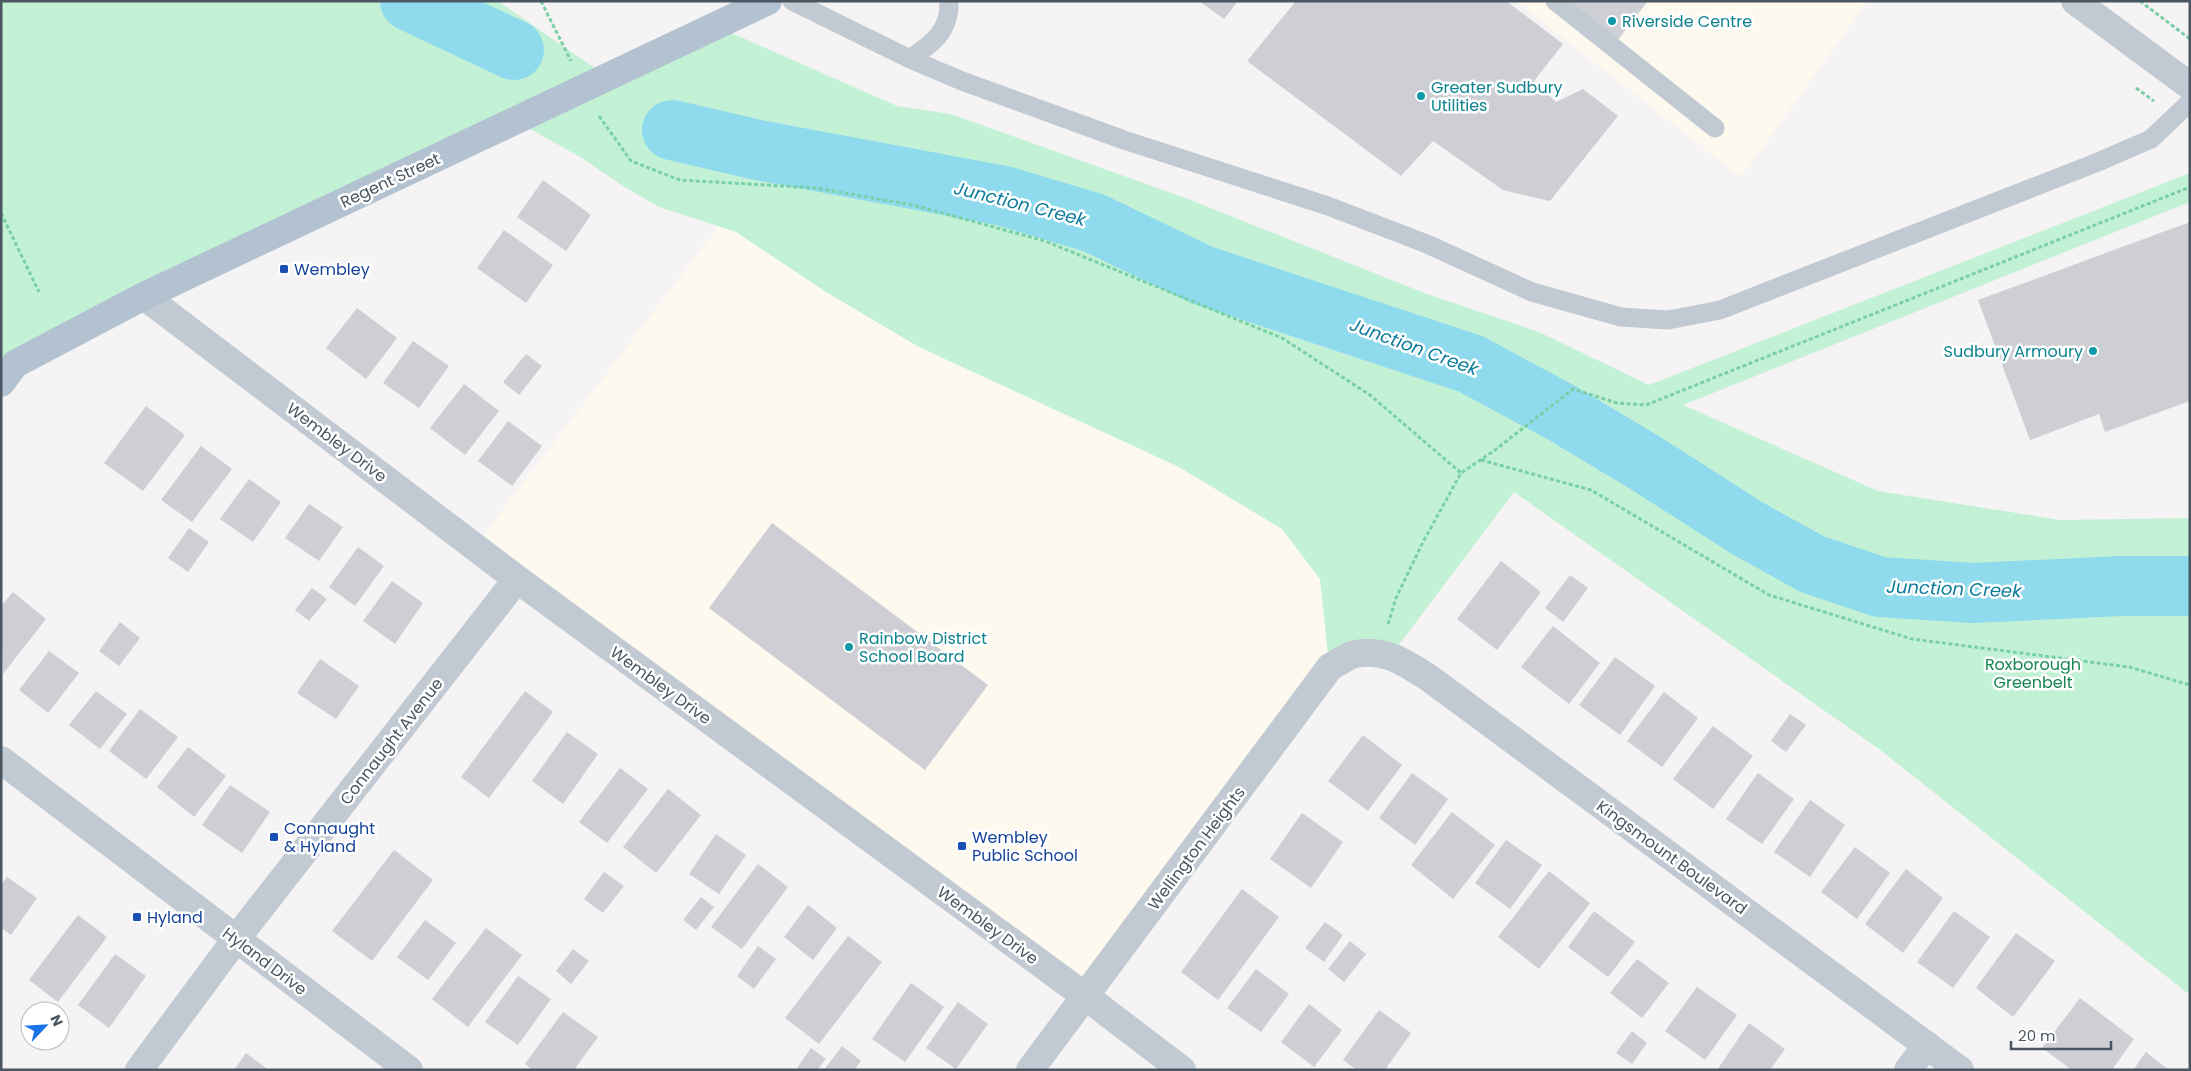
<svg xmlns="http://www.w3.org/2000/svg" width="2191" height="1071" font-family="Poppins,sans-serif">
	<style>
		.commercial { fill: #fdf9ef }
		.green { fill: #c3f1d5 }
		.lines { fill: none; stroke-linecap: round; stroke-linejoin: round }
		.river { stroke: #90daee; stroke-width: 60 }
		.building { fill: #cdcfd5 }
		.path { stroke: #7ad0a6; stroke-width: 3; stroke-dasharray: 4 2.5; stroke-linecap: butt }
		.service { stroke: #c1cad2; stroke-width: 19 }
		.minor { stroke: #c1cad2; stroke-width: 28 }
		.tertiary { stroke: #c1cad2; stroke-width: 28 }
		.primary { stroke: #b3c2d1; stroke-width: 28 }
		.culture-dot { fill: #0f9aa8; stroke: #fff; stroke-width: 2 }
		.transit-dot { fill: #1a4fb4; stroke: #fff; stroke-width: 2 }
		.labels { text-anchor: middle; stroke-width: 5; stroke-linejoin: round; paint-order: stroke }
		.culture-label { font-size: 16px; fill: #0d838f; stroke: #fff; text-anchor: start }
		.street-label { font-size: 16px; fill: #4a5661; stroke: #fff }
		.transit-label { font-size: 16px; fill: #164399; stroke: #fff; text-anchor: start }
		.park-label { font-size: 16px; fill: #17864f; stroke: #fff }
		.water-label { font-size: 18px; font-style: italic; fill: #0c7c9b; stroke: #fff }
	</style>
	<rect width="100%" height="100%" fill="#f5f3f3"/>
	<path class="commercial" d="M1516 1H1868L1741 177Z
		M719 226 736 232 826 292 919 347 1179 467 1282 529 1320 579 1329 665 1085 993 476 545Z"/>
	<path class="green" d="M1 1H498L609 78 718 27 897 106 951 114 1188 199 1427 294 1539 332 1649 385 2190 173V202L1683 405 1878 491 2060 520 2190 518V995L1879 749 1514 492 1392 654 1329 665 1320 579 1282 529 1179 467 919 347 826 292 736 232 659 207 623 186 582 158 516 121 1 360Z"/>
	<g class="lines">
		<path class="river" d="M410 1 514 50
			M672 130 758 150 1004 196 1094 223 1202 275 1471 364 1562 413 1647 464 1747 528 1812 564 1880 587 1973 593 2121 586H2190"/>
	</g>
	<path class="building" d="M1199 1H1238L1224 19Z
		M1296 1H1506L1563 44 1534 81 1556 102 1583 89 1618 116 1550 201 1503 190 1433 141 1401 176 1247 61Z
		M1566 1H1648L1617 41Z
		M543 180 591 215 566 251 517 217Z
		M2190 222V401L2105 432 2099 414 2030 440 1978 300Z
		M504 230 553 265 526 303 477 268Z
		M357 308 397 338 366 379 326 348Z
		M413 341 449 366 419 408 383 383Z
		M526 354 542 366 519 395 503 382Z
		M464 384 499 411 465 455 430 428Z
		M146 406 185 435 143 491 104 463Z
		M508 421 542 446 512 486 478 461Z
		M201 446 232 469 192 522 161 500Z
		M249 479 281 502 253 542 220 519Z
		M309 504 343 527 319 561 285 538Z
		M772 523 988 685 925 770 709 608Z
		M189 528 209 542 188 572 168 558Z
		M358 547 384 566 355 606 329 587Z
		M1501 561 1541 592 1497 650 1457 619Z
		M1570 575 1588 588 1563 622 1545 608Z
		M392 581 423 603 395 644 363 621Z
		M312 588 327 599 309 621 295 610Z
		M13 592 46 619 3 674 1 606Z
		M120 622 140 638 119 666 99 651Z
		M1553 626 1600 663 1569 704 1521 667Z
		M49 651 79 673 48 713 19 690Z
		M1615 657 1655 686 1620 735 1579 705Z
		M320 659 359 686 336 719 297 693Z
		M96 691 127 714 100 749 69 725Z
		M525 691 553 712 489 798 461 777Z
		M1664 692 1698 718 1662 767 1627 741Z
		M140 709 178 737 146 779 109 751Z
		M1790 714 1806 725 1786 752 1771 741Z
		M1713 726 1753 756 1713 809 1673 779Z
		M567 732 598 754 563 804 532 781Z
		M1363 735 1402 765 1368 811 1328 781Z
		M188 747 226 776 194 817 157 787Z
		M620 768 648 789 607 843 579 822Z
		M1412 773 1448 799 1415 845 1379 818Z
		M1758 773 1794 799 1762 844 1726 819Z
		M230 785 270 812 242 853 202 825Z
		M668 789 701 815 656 873 623 847Z
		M1810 800 1845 825 1810 877 1774 852Z
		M1452 812 1495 845 1453 899 1411 865Z
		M1302 813 1343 842 1311 888 1270 859Z
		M716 834 746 855 719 894 689 874Z
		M1506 840 1542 865 1510 909 1475 883Z
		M1855 847 1890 873 1857 919 1821 892Z
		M394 850 433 880 372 961 332 931Z
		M758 864 788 887 742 949 711 927Z
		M1906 869 1943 898 1903 953 1865 924Z
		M1549 871 1590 903 1539 969 1498 937Z
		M604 872 624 886 603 913 584 899Z
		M7 877 37 898 11 935 1 928V885Z
		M1242 889 1279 917 1218 1000 1181 972Z
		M701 897 714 907 696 930 683 920Z
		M808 905 837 928 813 960 784 937Z
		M1594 911 1635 942 1608 977 1568 947Z
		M1954 911 1990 937 1953 988 1917 962Z
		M78 915 107 937 58 1002 29 980Z
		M425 920 456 943 428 980 397 957Z
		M1325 922 1343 935 1324 962 1305 948Z
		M486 928 522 955 468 1027 432 999Z
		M2016 933 2055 961 2013 1017 1976 988Z
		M848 936 882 962 819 1044 785 1018Z
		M1350 941 1366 954 1344 982 1328 969Z
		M758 946 776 959 754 989 737 976Z
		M573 949 589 961 571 984 556 971Z
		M115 954 146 976 109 1028 78 1005Z
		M1637 959 1669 983 1642 1018 1610 993Z
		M1256 969 1289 994 1261 1032 1227 1008Z
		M518 976 551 999 518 1045 485 1022Z
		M911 983 944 1007 905 1062 872 1039Z
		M1697 987 1737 1015 1705 1060 1665 1031Z
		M2080 998 2134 1039 2112 1070H2072L2042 1048Z
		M958 1002 988 1024 956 1069 926 1048Z
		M1309 1004 1342 1030 1314 1067 1281 1042Z
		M1379 1010 1411 1033 1385 1070H1357L1343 1060Z
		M563 1012 598 1037 574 1070H533L525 1064Z
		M1749 1023 1785 1049 1770 1070H1717Z
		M1632 1031 1647 1043 1632 1064 1616 1053Z
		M842 1046 861 1061 854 1070H824Z
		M811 1048 826 1059 817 1070H799L797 1068Z
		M2146 1052 2169 1070H2133Z
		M246 1053 269 1070H234Z"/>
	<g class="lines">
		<path class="path" d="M541 1 571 61
			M2140 1 2190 39
			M2136 88 2154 101
			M599 116 631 161 680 180 816 188 913 205 1045 241 1133 277 1282 338 1370 395 1461 473
			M1 213 39 292
			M1481 460 1591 490 1769 595 1912 639 2129 667 2190 685
			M1388 624 1396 598 1423 542 1461 473 1495 450 1573 389 1617 403 1646 405 2190 187"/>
		<path class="service" d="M792 1 910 59 962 81 1124 140 1328 206 1427 244 1532 292 1621 317 1668 320 1720 310 2098 162 2151 139 2190 102
			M1555 1 1715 128
			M910 59C933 43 950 31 949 1"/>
		<path class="minor" d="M1 760 409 1070
			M139 1070 236 939 517 579
			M1030 1070 1330 667C1338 663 1347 656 1355 654 1384 648 1406 663 1429 678L1960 1070
			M1908 1070 1927 1045"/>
		<path class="tertiary" d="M2075 1 2190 86
			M144 296 517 579 1085 996 1182 1070"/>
		<path class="primary" d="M1 383 15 364 144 296 768 1"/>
	</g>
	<g class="culture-dot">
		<circle cx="1612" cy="21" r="5"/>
		<circle cx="1421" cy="96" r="5"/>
		<circle cx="2093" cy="351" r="5"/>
		<circle cx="849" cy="647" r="5"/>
	</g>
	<g class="transit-dot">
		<rect x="279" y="264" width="10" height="10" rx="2.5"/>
		<rect x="269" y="832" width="10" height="10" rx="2.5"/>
		<rect x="957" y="841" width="10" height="10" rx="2.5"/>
		<rect x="132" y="912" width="10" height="10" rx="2.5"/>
	</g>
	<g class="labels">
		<g class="culture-label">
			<text x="1622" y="27">Riverside Centre</text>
			<text x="1431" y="93">Greater Sudbury<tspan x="1431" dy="18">Utilities</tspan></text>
			<text x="2083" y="357" text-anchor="end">Sudbury Armoury</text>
			<text x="859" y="644">Rainbow District<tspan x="859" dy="18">School Board</tspan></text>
		</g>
		<g class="street-label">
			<text transform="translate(390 180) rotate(-25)" y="6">Regent Street</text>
			<text transform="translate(337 442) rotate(37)" y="6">Wembley Drive</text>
			<text transform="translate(661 685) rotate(36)" y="6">Wembley Drive</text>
			<text transform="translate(391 741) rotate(-52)" y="6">Connaught Avenue</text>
			<text transform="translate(1196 848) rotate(-53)" y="6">Wellington Heights</text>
			<text transform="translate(1672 857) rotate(36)" y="6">Kingsmount Boulevard</text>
			<text transform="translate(988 925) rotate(36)" y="6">Wembley Drive</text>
			<text transform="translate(265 961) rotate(37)" y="6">Hyland Drive</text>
		</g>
		<g class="transit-label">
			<text x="294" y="275">Wembley</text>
			<text x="284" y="834">Connaught<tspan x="284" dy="18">&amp; Hyland</tspan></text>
			<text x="972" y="843">Wembley<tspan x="972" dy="18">Public School</tspan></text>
			<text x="147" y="923">Hyland</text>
		</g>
		<g class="park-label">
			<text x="2033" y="670">Roxborough<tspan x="2033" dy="18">Greenbelt</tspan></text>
		</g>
		<g class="water-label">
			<text transform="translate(1020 204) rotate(14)" y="6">Junction Creek</text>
			<text transform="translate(1414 347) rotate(20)" y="6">Junction Creek</text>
			<text transform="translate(1954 589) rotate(2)" y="6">Junction Creek</text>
		</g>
	</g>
	<rect width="2191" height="1071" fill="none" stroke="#4a5661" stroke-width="5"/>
	<g transform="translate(45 1026) rotate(65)"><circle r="24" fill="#ffffff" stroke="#b7bbc0"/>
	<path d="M0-4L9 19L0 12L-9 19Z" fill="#1a73e8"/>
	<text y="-8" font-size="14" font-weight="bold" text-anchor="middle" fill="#4a5661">N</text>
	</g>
	<path d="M2011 1041v8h100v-8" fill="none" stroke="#4a5661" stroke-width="2.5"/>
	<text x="2018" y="1041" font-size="15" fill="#4a5661" stroke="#ffffff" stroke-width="4" paint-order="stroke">20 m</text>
</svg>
